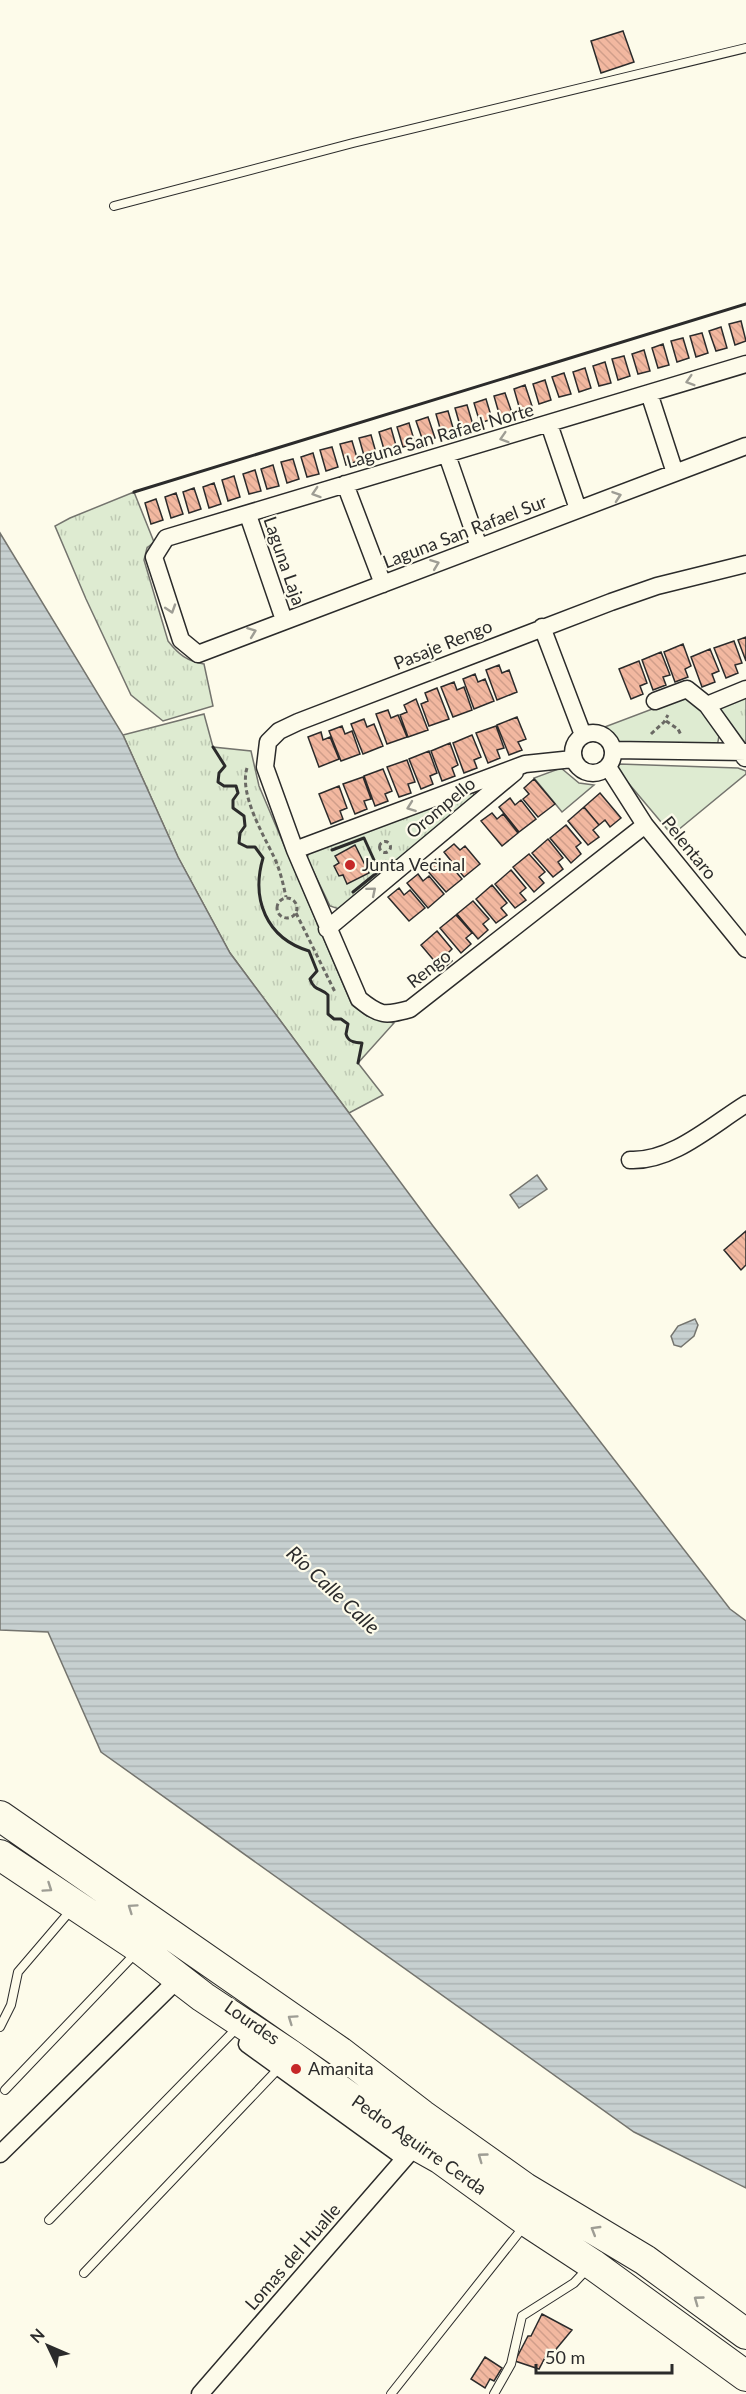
<svg xmlns="http://www.w3.org/2000/svg" width="746" height="2394" font-family="Lato,sans-serif">
	<style>
		.grass { fill: #deebd1; stroke: #74746e; stroke-width: 1.5 }
		.park { fill: url(#park-tufts); stroke: #74746e; stroke-width: 1.5 }
		.water { fill: url(#water-rules); stroke: #74746e; stroke-width: 1.5 }
		.building { fill: url(#building-back-hatch); stroke: #2b2b2b; stroke-width: 1.5 }
		.lines { fill: none; stroke-linecap: round; stroke-linejoin: round }
		.lane-casing { stroke: #2b2b2b; stroke-width: 10 }
		.street-casing { stroke: #2b2b2b; stroke-width: 19 }
		.highway-casing { stroke: #2b2b2b; stroke-width: 32 }
		.path { stroke: #6a6964; stroke-width: 3; stroke-dasharray: 4.5 3; stroke-linecap: butt }
		.lane { stroke: #fdfbea; stroke-width: 8 }
		.street { stroke: #fdfbea; stroke-width: 16 }
		.highway { stroke: #fdfbea; stroke-width: 30 }
		.wall { stroke: #2b2b2b; stroke-width: 3 }
		.oneway { stroke: #9e9d94 }
		.poi-dot { fill: #c62828; stroke: #fdfbea; stroke-width: 2 }
		.labels { text-anchor: middle; stroke-width: 4.5; stroke-linejoin: round; paint-order: stroke }
		.street-label { font-size: 18px; fill: #2b2b2b; stroke: #fdfbea }
		.poi-label { font-size: 18px; fill: #2b2b2b; stroke: #fdfbea; text-anchor: start }
		.water-label { font-size: 20px; font-style: italic; fill: #2b2b2b; stroke: #fdfbea }
	</style>
	<defs>
		<pattern id="park-tufts" width="24" height="20" patternUnits="userSpaceOnUse" patternTransform="scale(1.5)"><rect width="24" height="20" fill="#deebd1"/><path d="M3 7l-1-3M5 7V3M7 7l1-3M15 17l-1-3M17 17v-4M19 17l1-3" fill="none" stroke="#bfcab4"/></pattern>
		<pattern id="water-rules" width="6" height="5" patternUnits="userSpaceOnUse" patternTransform="scale(1.5)"><rect width="6" height="5" fill="#c7d0d0"/><path d="M0 2.5h6" fill="none" stroke="#abb3b3"/></pattern>
		<pattern id="building-back-hatch" width="6" height="6" patternUnits="userSpaceOnUse" patternTransform="scale(1.5)"><rect width="6" height="6" fill="#f2b8a0"/><path d="M-1 5l2 2M0 0l6 6M5-1l2 2" fill="none" stroke="#d09e8a"/></pattern>
	</defs>
	<rect width="100%" height="100%" fill="#fdfbea"/>
	<path class="grass" d="M684 697H690L706 716 719 736 717 747 618 742 602 728Z
		M619 764 738 768 746 771V774L672 835 619 772 617 768Z
		M561 768 579 783 594 785 562 812 534 778Z"/>
	<path class="park" d="M134 492 154 542 147 548 144 560 168 641C179 655 187 661 204 664L213 706 163 721 131 695 86 599 55 526 70 518Z
		M746 696V746L716 707Z
		M204 714 213 747 251 751 259 786 352 1005 367 1016 394 1023 358 1063 383 1095 349 1113 230 953 178 857 123 735Z
		M470 790 474 794 473 800 342 910 330 906 307 858 310 849Z"/>
	<path class="water" d="M0 533 123 735 178 857 230 953 433 1226 730 1609 746 1621V2188L634 2132 101 1752 48 1632 0 1630Z
		M537 1175 547 1189 519 1208 510 1195Z
		M695 1319 698 1325 694 1336 681 1347 674 1345 671 1336 678 1326Z"/>
	<path class="building" d="M623 31 634 62 601 73 591 41Z
		M741 321 746 341 735 345 729 324Z
		M721 327 727 348 716 351 709 331Z
		M702 333 708 353 696 357 690 336Z
		M683 338 689 358 677 362 671 341Z
		M663 344 669 365 658 368 652 348Z
		M644 350 650 371 638 374 632 354Z
		M624 356 630 376 618 380 612 359Z
		M605 362 611 383 599 386 593 366Z
		M585 368 591 388 579 392 573 372Z
		M564 373 571 394 559 397 552 377Z
		M545 380 551 400 539 404 533 384Z
		M525 385 532 406 520 410 514 389Z
		M505 393 512 413 500 417 494 396Z
		M486 399 492 419 480 423 474 403Z
		M467 405 473 425 461 429 455 408Z
		M448 411 454 431 442 435 436 414Z
		M428 417 435 438 423 441 416 421Z
		M409 423 415 443 403 447 397 427Z
		M391 428 397 449 385 453 379 432Z
		M371 435 377 456 365 459 359 438Z
		M352 441 358 461 346 465 340 444Z
		M332 447 338 467 326 471 320 450Z
		M313 453 319 474 307 477 301 457Z
		M293 459 299 479 287 483 281 462Z
		M273 465 279 486 267 489 261 469Z
		M255 470 261 491 249 494 243 474Z
		M234 476 240 497 228 501 222 480Z
		M214 483 221 504 209 508 203 487Z
		M194 488 201 509 189 513 183 492Z
		M176 493 183 514 171 518 165 497Z
		M156 499 163 520 151 524 145 503Z
		M746 637V661L738 640Z
		M734 641 742 663 735 665 738 673 726 678 714 648Z
		M683 644 691 666 685 669 688 677 675 682 664 652Z
		M710 649 719 671 712 674 715 682 702 687 691 657Z
		M661 652 670 675 663 677 666 685 653 690 642 660Z
		M639 661 647 683 640 686 643 694 631 699 619 669Z
		M499 665 502 673 509 670 517 692 497 700 486 670Z
		M475 674 478 682 485 679 494 701 474 709 463 679Z
		M454 682 457 690 464 687 472 710 453 717 441 687Z
		M437 688 449 719 429 726 421 704 428 701 425 693Z
		M416 699 428 730 408 737 400 715 407 712 404 705Z
		M388 710 391 718 398 715 407 737 387 744 376 714Z
		M517 717 526 739 518 742 522 750 509 755 497 725Z
		M364 719 367 727 374 724 383 746 363 754 351 724Z
		M342 726 345 734 352 731 360 754 341 761 329 731Z
		M496 726 504 748 497 750 500 758 488 763 476 733Z
		M321 732 323 740 330 737 339 759 319 767 308 737Z
		M472 735 481 757 474 760 477 768 464 773 453 743Z
		M450 743 458 765 452 768 455 776 442 781 431 751Z
		M429 751 437 773 430 776 433 784 421 789 409 759Z
		M407 760 415 782 408 784 411 793 399 797 387 767Z
		M383 769 392 791 385 794 388 801 375 806 364 776Z
		M363 777 371 799 364 801 367 809 355 814 343 784Z
		M534 779 555 804 538 817 523 799 529 794 524 788Z
		M339 786 347 808 340 811 343 819 331 824 319 794Z
		M600 793 621 818 610 827 605 820 599 825 584 807Z
		M510 798 515 805 521 800 536 819 519 832 499 807Z
		M584 807 599 825 593 830 599 837 588 845 568 821Z
		M492 813 497 819 503 814 518 833 502 846 481 821Z
		M566 825 581 843 576 847 581 854 571 863 550 838Z
		M548 839 563 858 558 862 563 869 553 877 532 853Z
		M454 844 460 850 465 846 480 864 464 877 444 852Z
		M355 845 369 873 347 884 343 875 339 876 334 866 339 863 335 856Z
		M529 854 545 872 539 877 544 883 534 892 513 867Z
		M436 859 441 866 447 861 462 879 446 892 425 868Z
		M511 870 526 888 520 893 526 900 515 908 495 884Z
		M418 874 423 881 429 876 444 894 428 908 407 883Z
		M492 885 507 903 501 908 507 915 496 923 476 899Z
		M399 888 404 895 410 890 425 908 409 921 388 897Z
		M473 901 489 919 483 924 488 930 478 939 457 914Z
		M456 915 472 933 466 938 471 944 461 953 440 928Z
		M437 931 452 949 447 954 452 961 442 970 421 945Z
		M746 1231V1265L741 1270 724 1250Z
		M542 2314 572 2330 552 2354 548 2352 539 2369 515 2361 528 2336H531Z
		M485 2357 502 2368 494 2381 490 2379 485 2388 471 2379Z"/>
	<g class="lines">
		<defs>
			<path id="lane" d="M114 206 353 143 746 48
				M0 2027 11 2005 18 1972 71 1910
				M5 2090 130 1959
				M49 2220 232 2033
				M84 2273 280 2067
				M391 2394 525 2225
				M494 2394 511 2364 522 2316 574 2283 589 2267"/>
			<path id="street" d="M746 364 166 538 154 557 181 640 198 654 746 446
				M649 393 675 473
				M549 424 578 509
				M447 455 479 547
				M345 484 383 584
				M248 515 284 620
				M542 627 583 735
				M655 701 687 689 707 705 745 758
				M707 705 746 689
				M573 753a20 20 0 1 1 40 0a20 20 0 1 1-40 0Z
				M613 750 746 752
				M608 767 645 825 746 949
				M645 825 410 1009C384 1016 380 1016 359 999L295 850 265 767 268 742 279 731 298 722 611 602 657 586 746 564
				M295 850 525 764 573 759
				M327 929 515 772
				M630 1160C672 1162 712 1125 746 1104
				M247 2044 399 2154
				M0 2154 169 1988
				M200 2394 412 2150"/>
			<path id="highway" d="M0 1816 340 2052 422 2115 525 2188 645 2260 746 2334
				M0 1855 138 1947 203 1997 289 2054 416 2145 441 2159 528 2222 592 2264 746 2376"/>
		</defs>
		<use href="#lane" class="lane-casing"/>
		<use href="#street" class="street-casing"/>
		<use href="#highway" class="highway-casing"/>
		<path class="path" d="M666 721 678 729 681 735
			M651 734 664 722 668 715
			M247 768C239 794 263 834 274 857 280 870 283 883 286 897
			M379.5 847a5.5 5.5 0 1 1 11 0a5.5 5.5 0 1 1-11 0Z
			M277 908a10 10 0 1 1 20 0a10 10 0 1 1-20 0Z
			M296 913 335 992"/>
		<use href="#lane" class="lane"/>
		<use href="#street" class="street"/>
		<use href="#highway" class="highway"/>
		<path class="wall" d="M134 492 746 304
			M213 747 225 766 219 773 218 782 224 786H236L238 793 233 800V808L244 816 245 826 240 833 239 843 247 847H255L263 858C251 899 266 938 309 951L317 971 310 979C314 991 321 988 328 995V1014L334 1019H341L348 1024 346 1034C348 1042 355 1043 362 1043L358 1063
			M332 850 364 838 379 871 353 892"/>
	</g>
	<defs><path id="oneway-chevron" d="M-2-3.5L2.5 0L-2 3.5" fill="none" stroke-width="1.6" stroke-linecap="round" stroke-linejoin="round" transform="scale(1.5)"/></defs>
	<g class="oneway">
		<use href="#oneway-chevron" transform="translate(690 381) rotate(163)"/>
		<use href="#oneway-chevron" transform="translate(504 438) rotate(163)"/>
		<use href="#oneway-chevron" transform="translate(316 493) rotate(162)"/>
		<use href="#oneway-chevron" transform="translate(617 496) rotate(-19)"/>
		<use href="#oneway-chevron" transform="translate(435 564) rotate(-21)"/>
		<use href="#oneway-chevron" transform="translate(171 609) rotate(72)"/>
		<use href="#oneway-chevron" transform="translate(252 632) rotate(-21)"/>
		<use href="#oneway-chevron" transform="translate(411 807) rotate(160)"/>
		<use href="#oneway-chevron" transform="translate(372 891) rotate(-40)"/>
		<use href="#oneway-chevron" transform="translate(48 1888) rotate(34)"/>
		<use href="#oneway-chevron" transform="translate(132 1908) rotate(-145)"/>
		<use href="#oneway-chevron" transform="translate(292 2019) rotate(-145)"/>
		<use href="#oneway-chevron" transform="translate(482 2157) rotate(-144)"/>
		<use href="#oneway-chevron" transform="translate(595 2230) rotate(-149)"/>
		<use href="#oneway-chevron" transform="translate(698 2300) rotate(-144)"/>
	</g>
	<g class="poi-dot">
		<circle cx="350" cy="865" r="6"/>
		<circle cx="296" cy="2069" r="6"/>
	</g>
	<g class="labels">
		<g class="street-label">
			<text transform="translate(440 436) rotate(-16)" y="6">Laguna San Rafael Norte</text>
			<text transform="translate(465 532) rotate(-21)" y="6">Laguna San Rafael Sur</text>
			<text transform="translate(284 561) rotate(71)" y="6">Laguna Laja</text>
			<text transform="translate(443 645) rotate(-22)" y="6">Pasaje Rengo</text>
			<text transform="translate(441 808) rotate(-40)" y="6">Orompello</text>
			<text transform="translate(689 848) rotate(51)" y="6">Pelentaro</text>
			<text transform="translate(429 969) rotate(-38)" y="6">Rengo</text>
			<text transform="translate(252 2023) rotate(35)" y="6">Lourdes</text>
			<text transform="translate(419 2145) rotate(35)" y="6">Pedro Aguirre Cerda</text>
			<text transform="translate(293 2257) rotate(-49)" y="6">Lomas del Hualle</text>
		</g>
		<g class="poi-label">
			<text x="362" y="871">Junta Vecinal</text>
			<text x="308" y="2075">Amanita</text>
		</g>
		<g class="water-label">
			<text transform="translate(333 1590) rotate(43)" y="7">Río Calle Calle</text>
		</g>
	</g>
	<g transform="translate(48 2346) rotate(314)" stroke="#fdfbea" stroke-width="4.5" paint-order="stroke">
	<path d="M0-4.5L10 22L0 15L-10 22Z" fill="#2b2b2b"/>
	<text y="-9" font-size="16" font-weight="bold" text-anchor="middle" fill="#2b2b2b">N</text>
	</g>
	<path d="M536 2364v9h136v-9" fill="none" stroke="#2b2b2b" stroke-width="3"/>
	<text x="545" y="2364" font-size="18" fill="#2b2b2b" stroke="#fdfbea" stroke-width="4.5" paint-order="stroke">50 m</text>
</svg>
